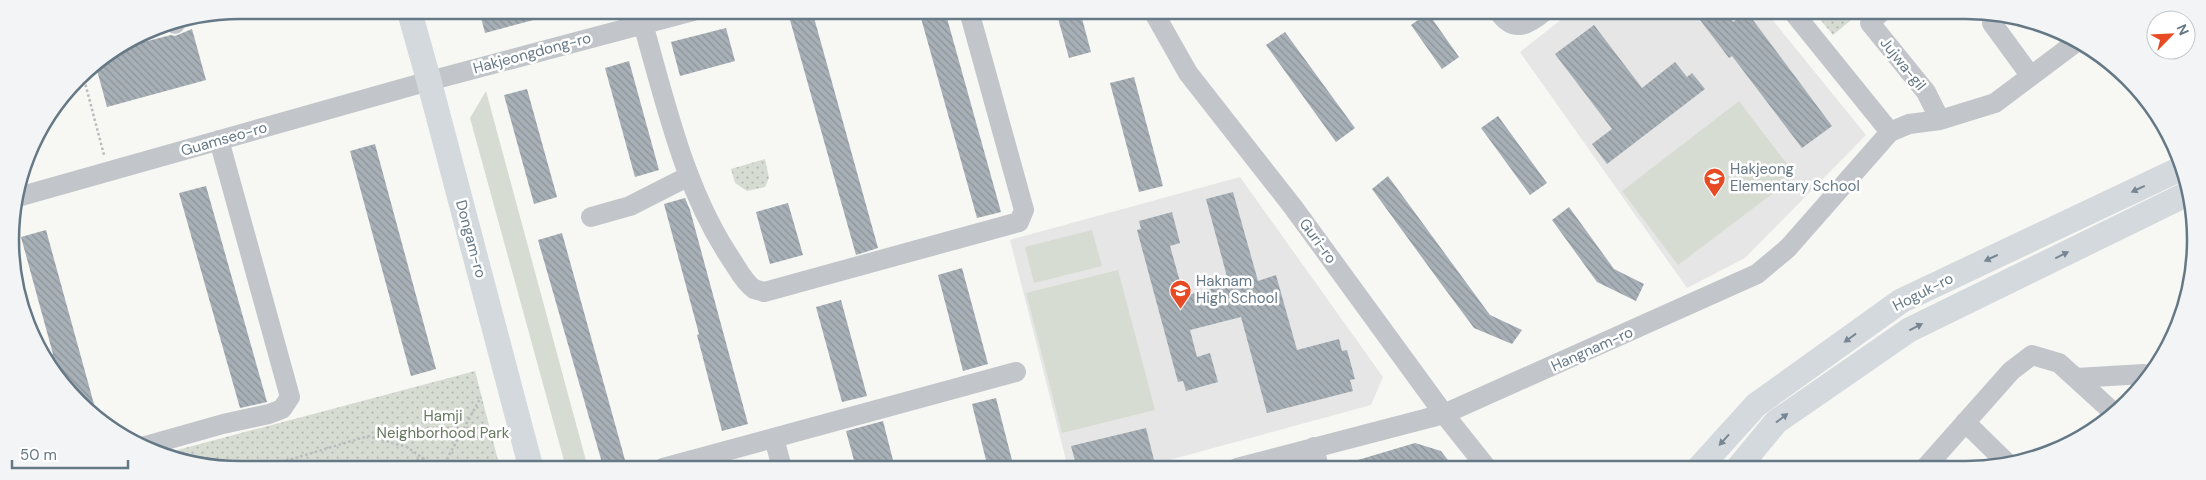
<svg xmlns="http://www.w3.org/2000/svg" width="2206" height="480" font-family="'DM Sans',sans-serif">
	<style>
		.built { fill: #e5e6e5 }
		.grass { fill: #d7dcd3 }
		.park { fill: url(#park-dots) }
		.building { fill: url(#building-back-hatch) }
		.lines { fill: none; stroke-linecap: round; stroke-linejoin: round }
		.path { stroke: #b9bdbf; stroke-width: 2.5; stroke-dasharray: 2.5 2.5; stroke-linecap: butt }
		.minor { stroke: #c2c6ca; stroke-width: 20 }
		.major { stroke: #d4d9dd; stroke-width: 25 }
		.oneway { fill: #768793 }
		.labels { text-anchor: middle; stroke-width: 5; stroke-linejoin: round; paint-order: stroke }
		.street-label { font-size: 15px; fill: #657886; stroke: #fff }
		.poi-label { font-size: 15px; fill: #657886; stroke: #fff; text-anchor: start }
		.park-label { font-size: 15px; fill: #667860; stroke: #fff }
		.rim { fill: none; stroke: #657886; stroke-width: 2.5 }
	</style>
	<defs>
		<pattern id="park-dots" width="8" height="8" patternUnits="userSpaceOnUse" patternTransform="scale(1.25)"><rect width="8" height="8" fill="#d7dcd3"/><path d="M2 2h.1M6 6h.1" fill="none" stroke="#b2b7b1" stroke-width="1.8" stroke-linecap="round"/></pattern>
		<pattern id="building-back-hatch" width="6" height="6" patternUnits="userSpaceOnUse" patternTransform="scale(1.25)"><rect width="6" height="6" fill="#a7b0b6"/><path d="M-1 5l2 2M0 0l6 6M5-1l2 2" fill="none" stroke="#8c949a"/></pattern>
	</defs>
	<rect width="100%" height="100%" fill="#f7f7f4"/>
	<path class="built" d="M1571 12H1766L1866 135 1745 258 1687 288 1520 52Z
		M1240 177 1383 377 1371 405 1140 468H1068L1010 240Z"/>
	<path class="grass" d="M486 91 588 468H566L470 118Z
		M1739 101 1796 176 1678 265 1622 191Z
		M1092 230 1102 266 1034 283 1025 247Z
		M1118 270 1155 410 1062 433 1026 293Z"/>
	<path class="park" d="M1814 12H1861L1833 35Z
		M765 159 769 178 765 187 747 191 735 183 731 169Z
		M475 371 500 468H210L166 453Z"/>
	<path class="building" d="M479 10H555L556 14 485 33Z
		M919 11H945L1001 212 977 218Z
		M1056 11H1080L1091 52 1069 58Z
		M1694 12H1725L1733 22 1747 12 1832 126 1802 148 1732 56 1729 58Z
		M1428 13 1459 57 1442 69 1411 25Z
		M813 14 878 248 856 255 790 20Z
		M1594 25 1642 88 1675 62 1687 77 1692 73 1705 89 1607 164 1592 144 1612 129 1555 54Z
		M726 28 735 61 680 76 671 42Z
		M192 29 206 80 107 107 95 63 135 38 136 44 171 35 175 36Z
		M1285 32 1355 128 1336 142 1266 45Z
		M629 61 659 170 635 177 605 68Z
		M1134 77 1163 186 1139 192 1110 83Z
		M527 89 557 197 534 204 504 95Z
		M1498 116 1547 183 1530 195 1481 128Z
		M375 144 436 369 411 376 350 151Z
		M1388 176 1490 315 1522 330 1512 344 1474 328 1442 285 1372 189Z
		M206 186 267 402 240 408 179 193Z
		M1233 192 1258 281 1276 275 1297 350 1339 339 1342 351 1347 350 1355 379 1350 380 1353 391 1267 413 1241 317 1190 330 1197 357 1210 353 1218 382 1186 391 1183 381 1178 382 1137 230 1141 229 1139 221 1172 212 1180 243 1170 246 1184 296 1229 284 1206 199Z
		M685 198 690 210 748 424 722 431 697 335 699 334 664 204Z
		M788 203 803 255 770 264 756 212Z
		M1569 207 1614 269 1644 284 1636 301 1597 282 1552 220Z
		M46 230 73 328 97 415 59 382 52 354H53L21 237Z
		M562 233 625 460 603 466 538 240Z
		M962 268 988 364 963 371 938 275Z
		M841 300 867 396 842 402 816 307Z
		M996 398 1014 468H988L972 404Z
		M883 421 895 468H856L846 431Z
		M1146 428 1154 460 1121 468H1077L1071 446Z
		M1415 443 1441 451 1454 468H1342L1341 465Z"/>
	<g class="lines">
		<path class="path" d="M83 75 104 155
			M262 468 368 436 407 447 437 468
			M393 468 424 458
			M442 468 481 397"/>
		<path class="minor" d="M1153 11 1188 73 1293 207 1444 414 1487 468
			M1498 11C1514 34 1528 25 1545 11
			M1793 12 1890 132
			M1881 12 1870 23 1926 92 1940 120
			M2002 14 1992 23 2030 75
			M175 23V24
			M643 24C666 104 685 192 733 262 738 270 745 283 754 289 757 290 761 291 764 292L1019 222 1024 210 969 11
			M18 197 429 81 693 11
			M591 217 630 206 689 176
			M2076 378 2144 374 2147 377
			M1965 422 2008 464
			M774 438 782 468
			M145 446 223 424 269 414 282 409 290 397 219 140
			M1314 447 1319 468
			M663 468 1016 372
			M1237 468 1444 414 1757 274 1788 248 1890 132 1909 124 1940 120 1995 103 2079 40
			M1925 468 2011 371 2032 355 2059 363 2114 413"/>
		<path class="major" d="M409 10 429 81 531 468
			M1699 468 1756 405 1901 301 2182 168
			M1738 468 1776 422 1909 330 2189 193"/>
	</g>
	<defs><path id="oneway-solid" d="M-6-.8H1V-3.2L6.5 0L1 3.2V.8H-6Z" transform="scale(1.25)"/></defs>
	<g class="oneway">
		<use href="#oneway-solid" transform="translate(2138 189) rotate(155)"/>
		<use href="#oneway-solid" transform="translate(2062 255) rotate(-26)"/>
		<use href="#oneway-solid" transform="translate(1991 258) rotate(155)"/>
		<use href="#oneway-solid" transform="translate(1916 327) rotate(-27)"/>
		<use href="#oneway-solid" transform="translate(1850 338) rotate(144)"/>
		<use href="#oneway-solid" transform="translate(1782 418) rotate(-37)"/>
		<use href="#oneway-solid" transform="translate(1724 440) rotate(132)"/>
	</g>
	<defs>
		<symbol id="school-pin" viewBox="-11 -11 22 30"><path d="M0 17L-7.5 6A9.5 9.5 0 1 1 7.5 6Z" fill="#e84a23" stroke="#fff"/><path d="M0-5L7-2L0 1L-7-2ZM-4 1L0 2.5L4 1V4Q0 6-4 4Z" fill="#fff"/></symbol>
	</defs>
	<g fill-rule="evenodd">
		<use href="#school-pin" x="1702" y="166" width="25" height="34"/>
		<use href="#school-pin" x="1168" y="278" width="25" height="34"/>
	</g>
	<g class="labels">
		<g class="street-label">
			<text transform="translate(532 53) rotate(-15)" y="5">Hakjeongdong-ro</text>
			<text transform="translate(1903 64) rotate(51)" y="5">Jujwa-gil</text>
			<text transform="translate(224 139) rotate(-16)" y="5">Guamseo-ro</text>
			<text transform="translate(471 239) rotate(75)" y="5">Dongam-ro</text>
			<text transform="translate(1318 241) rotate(54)" y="5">Guri-ro</text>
			<text transform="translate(1923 292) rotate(-27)" y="5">Hoguk-ro</text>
			<text transform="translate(1592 349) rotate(-24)" y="5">Hangnam-ro</text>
		</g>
		<g class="poi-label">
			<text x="1730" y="174">Hakjeong<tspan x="1730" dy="17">Elementary School</tspan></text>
			<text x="1196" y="286">Haknam<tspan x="1196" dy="17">High School</tspan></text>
		</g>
		<g class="park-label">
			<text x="443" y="421">Hamji<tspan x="443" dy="17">Neighborhood Park</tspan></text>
		</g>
	</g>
	<path d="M0 0H2206V480H0ZM240 19H1966A221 221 0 0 1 2187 240V240A221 221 0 0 1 1966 461H240A221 221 0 0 1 19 240V240A221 221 0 0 1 240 19Z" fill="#f3f4f5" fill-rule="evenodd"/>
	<path class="rim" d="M240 19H1966A221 221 0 0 1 2187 240V240A221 221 0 0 1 1966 461H240A221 221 0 0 1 19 240V240A221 221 0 0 1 240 19Z"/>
	<g transform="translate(2171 35) rotate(66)"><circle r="24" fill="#ffffff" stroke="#c1c9cf"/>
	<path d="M0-4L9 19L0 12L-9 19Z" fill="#e84a23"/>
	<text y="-8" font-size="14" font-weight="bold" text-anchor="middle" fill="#657886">N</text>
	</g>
	<path d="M12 460v8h116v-8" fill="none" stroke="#657886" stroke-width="2.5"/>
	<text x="20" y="460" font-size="15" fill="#657886" stroke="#ffffff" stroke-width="4" paint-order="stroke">50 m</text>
</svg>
